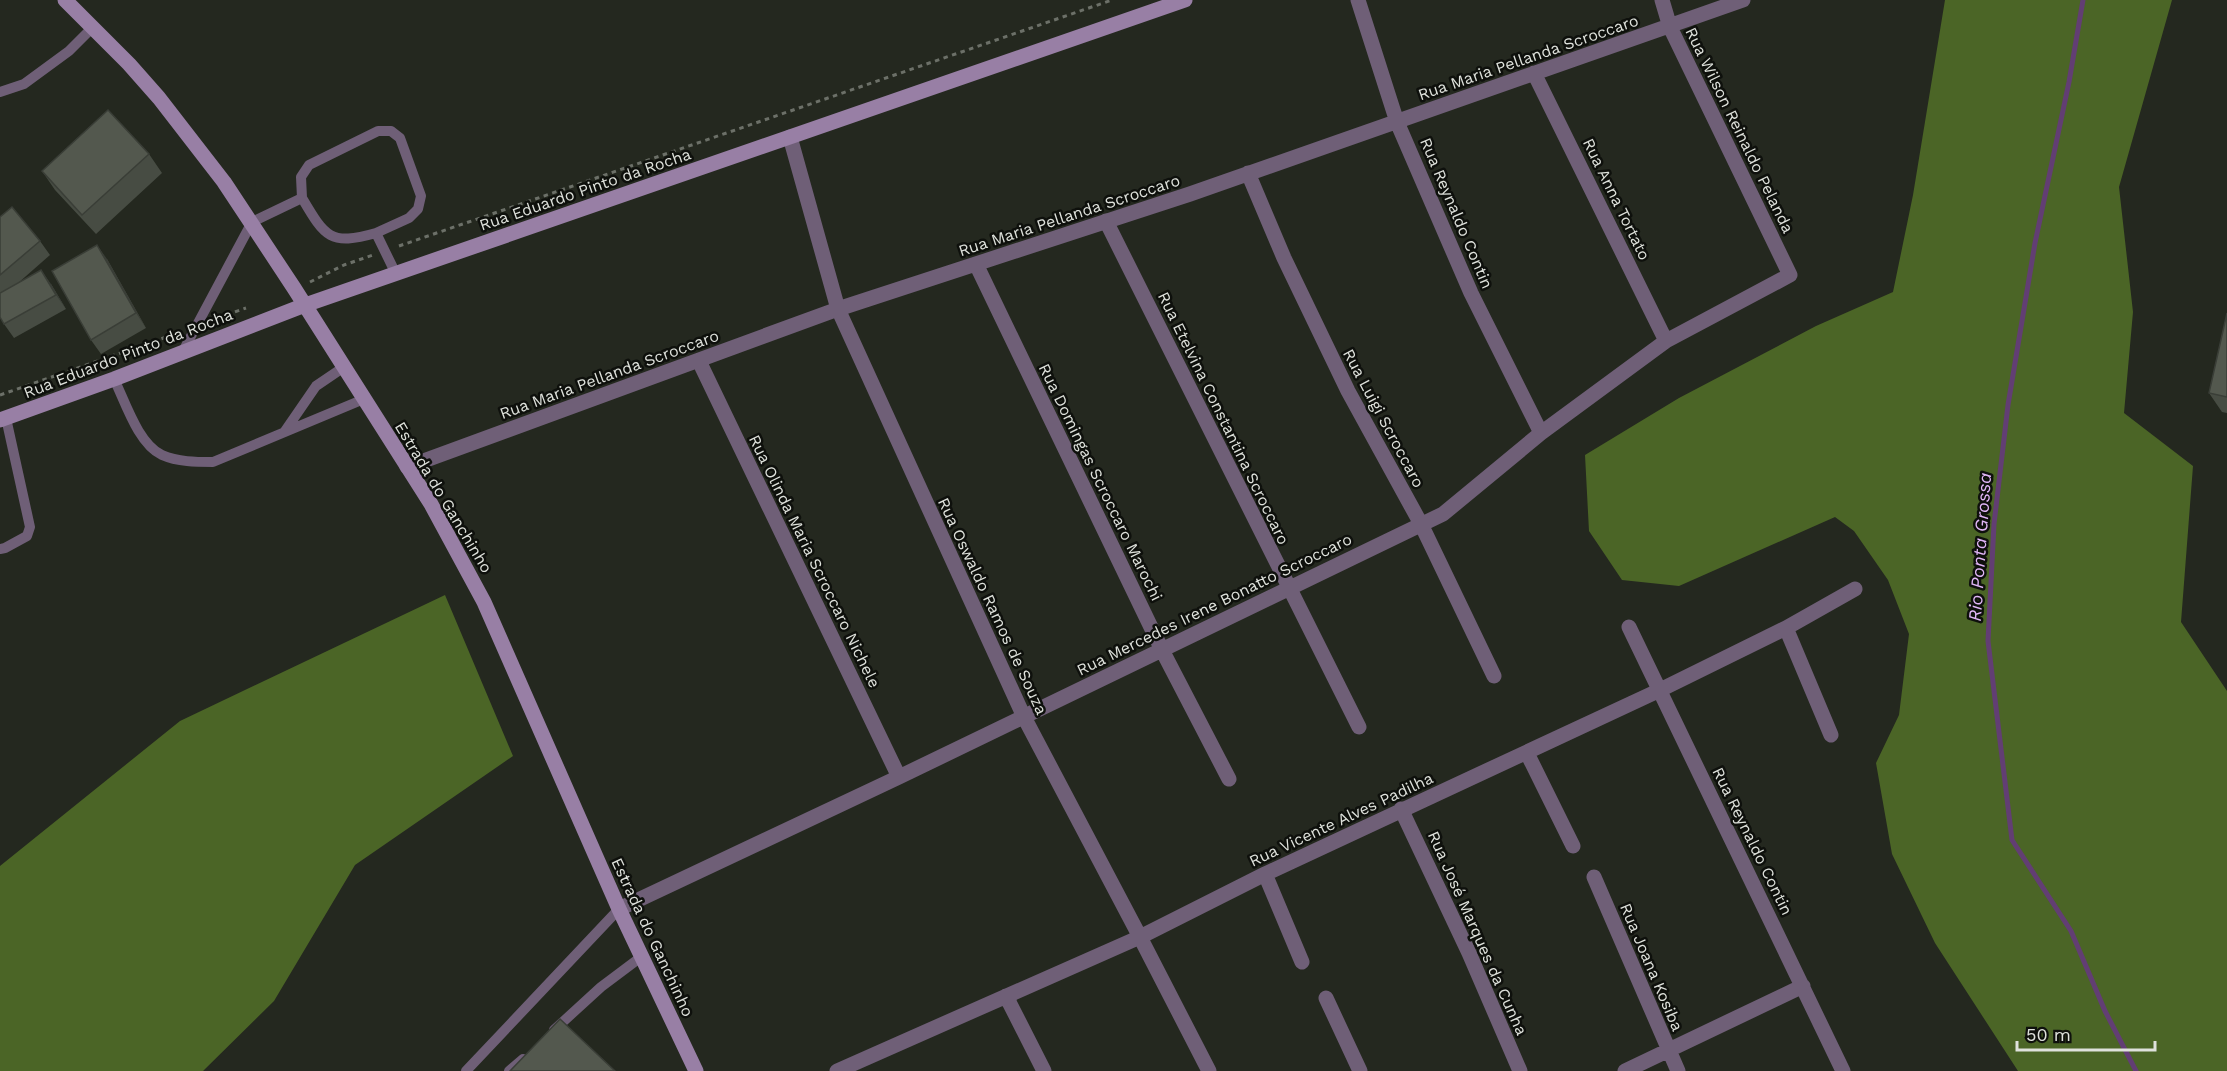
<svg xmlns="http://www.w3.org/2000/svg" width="2227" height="1071" font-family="'Work Sans',sans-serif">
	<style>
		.forest { fill: #4b6526 }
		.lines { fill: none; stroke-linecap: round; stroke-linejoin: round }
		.stream { stroke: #623e73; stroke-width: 5 }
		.path { stroke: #6c7068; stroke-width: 3; stroke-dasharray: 4.5 4.5; stroke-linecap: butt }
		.lane { stroke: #6f5f77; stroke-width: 10 }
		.street { stroke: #6f5f77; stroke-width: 15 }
		.secondary { stroke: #987fa5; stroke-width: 15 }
		.wall { fill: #474c43 }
		.shaded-wall { fill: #3a3e37 }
		.building { fill: #53584e; stroke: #3a3e37; stroke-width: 1.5 }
		.labels { text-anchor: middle; stroke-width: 5; stroke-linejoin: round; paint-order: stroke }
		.street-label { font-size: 16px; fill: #dfe2dc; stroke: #0e100c }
		.water-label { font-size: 18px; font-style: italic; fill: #e1b6f7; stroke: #0e100c }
	</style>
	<rect width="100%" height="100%" fill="#24281f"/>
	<path class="forest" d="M1945 0H2172L2119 187 2133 312 2124 413 2193 466 2181 622 2227 691V1071H2018L1935 943 1892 854 1876 763 1899 715 1909 634 1888 580 1854 531 1835 517 1679 586 1622 580 1589 531 1585 455 1679 398 1816 326 1893 292 1913 195Z
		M445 595 513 756 355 865 274 1001 203 1071H0V866L180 721Z"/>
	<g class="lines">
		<path class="stream" d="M2083 0 2069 82 2035 243 2008 405 1994 524 1988 641 2012 840 2071 931 2105 1011 2136 1071"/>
		<path class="path" d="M399 246 1112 0
			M310 282 344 265 373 255
			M218 318 246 308
			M0 395 175 334"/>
		<path class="lane" d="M0 92 24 84 69 51 93 27
			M302 198 301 177 309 165 378 131H391L400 138 421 196 418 209 409 218 376 233
			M182 353 252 222 302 198C325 237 330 246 376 233L396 274
			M114 379C125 401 138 444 162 455 178 462 196 462 213 462L364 399
			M285 431 316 386 344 367
			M0 549 5 548 27 536 30 527 6 418
			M554 1030 601 987 641 957
			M466 1071 619 909
			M509 1071 523 1059"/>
		<path class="street" d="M1358 0 1397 122 1471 293 1541 433
			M1534 73 1666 341
			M790 137 838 309 1024 717 1140 937 1209 1071
			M1248 173 1284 258 1348 391 1421 524 1494 676
			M1106 221 1359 727
			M976 264 1162 650 1229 779
			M699 361 899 777
			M407 467 838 309 1190 194 1743 0
			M1629 627 1843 1071
			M1786 628 1831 735
			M1527 753 1573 846
			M1401 809 1469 953 1520 1071
			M1265 874 1302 962
			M1594 877 1678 1071
			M619 909 899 777 1443 514 1541 433 1666 341 1790 275 1670 27 1662 0
			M1006 996 1044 1071
			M1326 998 1360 1071
			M837 1071 1140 937 1265 874 1660 690 1786 628 1855 589
			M1625 1071 1803 986"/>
		<path class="secondary" d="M65 0 129 64 159 98 224 182 294 288 431 504 484 602 619 909 696 1071
			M0 420 114 379 305 305 1185 0"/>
	</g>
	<path class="wall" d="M149 154 162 173 96 234 55 190 42 171Z
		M0 217 40 241 50 255 17 284H51L66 309 14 338 4 324 0 292Z
		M107 259 146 328 101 354 91 340Z
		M2227 313V413L2222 412 2209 393Z"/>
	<path class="shaded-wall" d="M97 245 107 259 146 328 136 313Z
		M41 270 51 284 66 309 56 295Z"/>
	<path class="building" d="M108 110 149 154 82 215 42 171Z
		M12 207 40 241 0 275V217Z
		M97 245 136 313 91 340 52 271Z
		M41 270 56 295 4 324 0 317V293Z
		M2227 313V397L2209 393Z
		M560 1019 615 1071H510Z"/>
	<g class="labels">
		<g class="street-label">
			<text transform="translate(1528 57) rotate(-19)" y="6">Rua Maria Pellanda Scroccaro</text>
			<text transform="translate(1740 130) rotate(64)" y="6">Rua Wilson Reinaldo Pelanda</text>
			<text transform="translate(585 189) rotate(-19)" y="6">Rua Eduardo Pinto da Rocha</text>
			<text transform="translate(1617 199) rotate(64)" y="6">Rua Anna Tortato</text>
			<text transform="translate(1457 213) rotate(67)" y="6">Rua Reynaldo Contin</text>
			<text transform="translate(1069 215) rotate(-18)" y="6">Rua Maria Pellanda Scroccaro</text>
			<text transform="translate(128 353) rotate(-21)" y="6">Rua Eduardo Pinto da Rocha</text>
			<text transform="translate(609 374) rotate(-20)" y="6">Rua Maria Pellanda Scroccaro</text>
			<text transform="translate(1224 418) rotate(64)" y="6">Rua Etelvina Constantina Scroccaro</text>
			<text transform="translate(1384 418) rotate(62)" y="6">Rua Luigi Scroccaro</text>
			<text transform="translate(1101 482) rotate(64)" y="6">Rua Domingas Scroccaro Marochi</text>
			<text transform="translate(444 497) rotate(59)" y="6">Estrada do Ganchinho</text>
			<text transform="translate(815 561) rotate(64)" y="6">Rua Olinda Maria Scroccaro Nichele</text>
			<text transform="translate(1214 604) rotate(-26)" y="6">Rua Mercedes Irene Bonatto Scroccaro</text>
			<text transform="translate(993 606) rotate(65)" y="6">Rua Oswaldo Ramos de Souza</text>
			<text transform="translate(1341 819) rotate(-25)" y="6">Rua Vicente Alves Padilha</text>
			<text transform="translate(1753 841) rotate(64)" y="6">Rua Reynaldo Contin</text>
			<text transform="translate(1478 933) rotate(66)" y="6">Rua José Marques da Cunha</text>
			<text transform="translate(653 937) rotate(65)" y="6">Estrada do Ganchinho</text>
			<text transform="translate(1652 967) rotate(67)" y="6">Rua Joana Kosiba</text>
		</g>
		<g class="water-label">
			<text transform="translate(1980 547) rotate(-86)" y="6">Rio Ponta Grossa</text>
		</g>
	</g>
	<path d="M2017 1041v9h138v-9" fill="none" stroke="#dfe2dc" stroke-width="3"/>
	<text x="2026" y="1041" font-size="18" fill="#dfe2dc" stroke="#0e100c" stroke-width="4.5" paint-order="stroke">50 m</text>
</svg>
